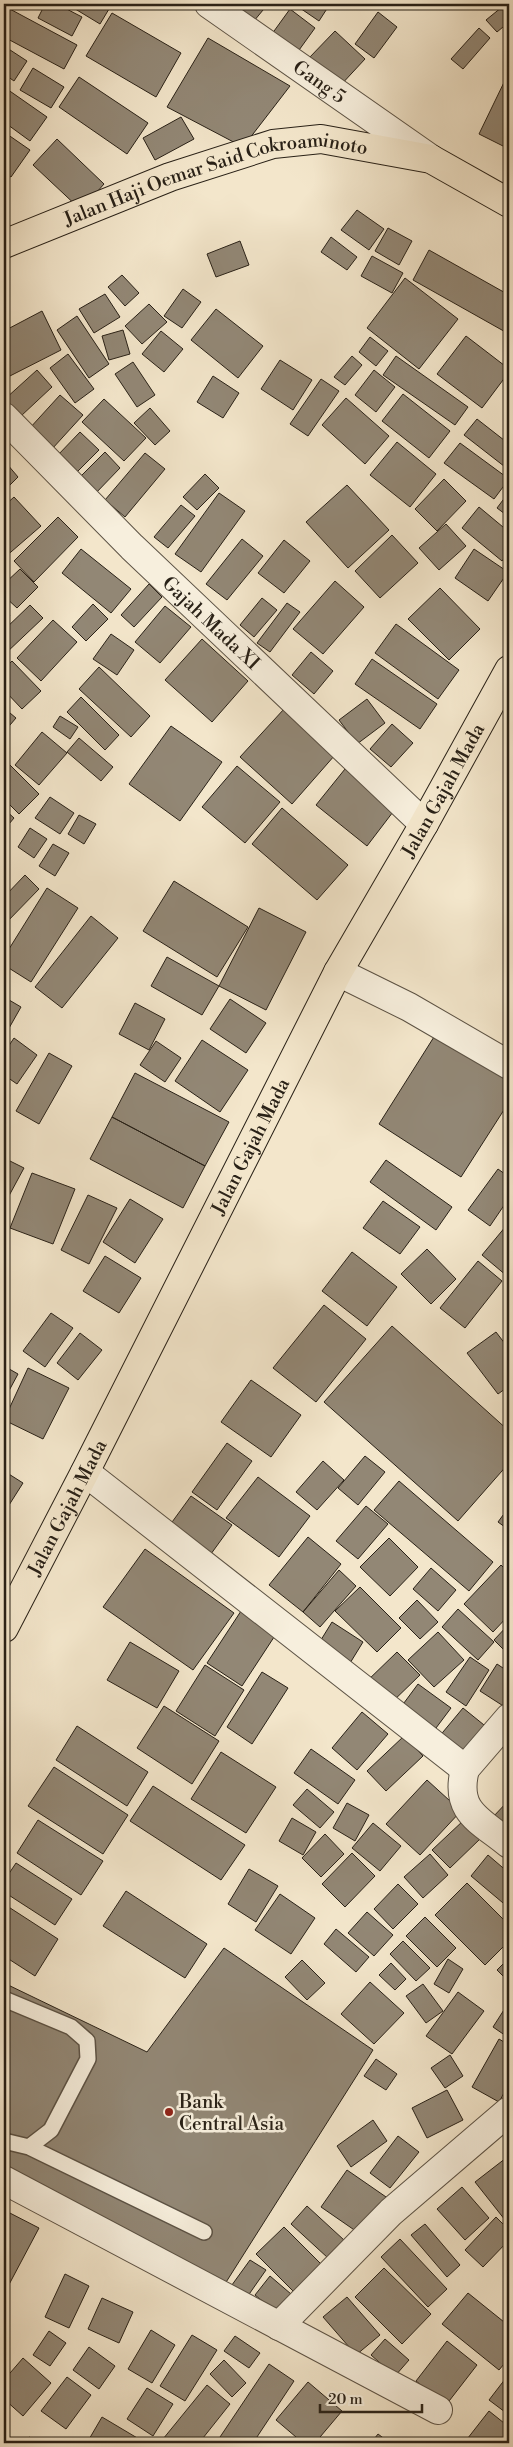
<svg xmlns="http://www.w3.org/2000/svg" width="513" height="2447" font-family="'Libre Bodoni',serif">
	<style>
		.building { fill: #928775; stroke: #292117 }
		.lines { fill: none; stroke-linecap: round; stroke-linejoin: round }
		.lane-casing { stroke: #5c5244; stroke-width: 18 }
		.street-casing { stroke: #5c5244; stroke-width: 30 }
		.highway-casing { stroke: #292117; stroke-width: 30 }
		.lane { stroke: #f7efdd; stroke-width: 15 }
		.street { stroke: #f7efdd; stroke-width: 28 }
		.highway { stroke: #f3e6cb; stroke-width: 28 }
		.poi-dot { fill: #8f2418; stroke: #f7efdd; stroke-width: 2 }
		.labels { text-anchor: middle; stroke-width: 5; stroke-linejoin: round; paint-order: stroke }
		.street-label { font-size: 19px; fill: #292117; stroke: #f7efdd }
		.poi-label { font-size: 19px; fill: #292117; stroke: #f7efdd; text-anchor: start }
	</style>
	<rect width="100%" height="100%" fill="#f3e6cb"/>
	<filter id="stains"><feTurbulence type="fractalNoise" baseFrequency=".004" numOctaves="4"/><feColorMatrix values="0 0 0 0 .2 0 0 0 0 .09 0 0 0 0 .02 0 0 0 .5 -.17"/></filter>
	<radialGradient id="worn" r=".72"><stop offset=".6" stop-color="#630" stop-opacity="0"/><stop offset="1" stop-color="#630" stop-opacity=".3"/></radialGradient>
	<path class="building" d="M45 4H57L82 17 72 36 38 18Z
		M67 4H112L100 24Z
		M222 4H268L249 27Z
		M294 4H330L319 21Z
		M502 7 509 15V22L497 32 486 20Z
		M8 8 77 45 64 69 4 37V16Z
		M290 9 315 28 294 57 269 38Z
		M378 12 397 27 374 58 355 44Z
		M112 13 181 53 156 97 86 56Z
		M479 28 490 38 463 69 451 59Z
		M335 31 365 59 339 87 309 58Z
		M208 38 290 86 243 147 167 107Z
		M4 46 27 61 14 81 4 74Z
		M33 68 64 87 51 108 20 90Z
		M509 72V149L479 134Z
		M79 77 148 123 127 154 59 107Z
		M4 87 47 117 30 141 4 122Z
		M181 117 194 139 155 160 143 138Z
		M4 132 30 150 11 177 4 173Z
		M57 139 104 184 81 210 33 165Z
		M357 210 384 229 369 250 341 230Z
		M388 228 412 241 399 265 375 251Z
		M331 237 357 257 347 270 321 252Z
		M240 241 249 265 216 277 207 254Z
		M429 250 509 295V334L413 280Z
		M372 256 403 273 392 293 361 276Z
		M122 275 139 293 125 306 108 287Z
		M405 278 458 319 419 369 367 328Z
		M183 289 201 302 182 328 164 316Z
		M105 294 120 317 94 333 79 309Z
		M149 304 167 322 142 344 125 326Z
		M216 309 263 346 238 378 191 340Z
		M42 311 61 350 4 379V331Z
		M77 316 109 364 89 378 57 330Z
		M123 330 130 354 109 360 102 336Z
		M161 331 183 349 164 372 142 354Z
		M466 336 509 369V372L482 408 437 374Z
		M370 337 388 351 376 366 359 352Z
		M68 354 94 389 75 403 50 368Z
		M352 356 362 365 345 385 334 377Z
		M396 356 468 407 455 425 383 375Z
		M280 360 312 380 293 410 261 389Z
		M133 362 155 395 137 407 115 374Z
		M37 370 52 387 21 416 5 399Z
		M374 370 395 387 376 412 355 395Z
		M213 376 239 393 223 418 197 402Z
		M321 379 339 391 308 436 290 424Z
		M403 394 450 431 429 458 382 421Z
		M60 395 83 415 52 449 29 429Z
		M346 398 389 436 365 464 322 425Z
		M104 399 146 438 124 461 82 422Z
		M150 408 170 431 155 445 134 423Z
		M477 419 509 444V470L464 435Z
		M80 432 99 450 75 474 57 456Z
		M397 442 436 474 410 507 370 475Z
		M460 443 509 479 494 499 444 463Z
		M105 452 120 468 93 496 77 480Z
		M145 453 165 469 125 517 105 500Z
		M7 464 18 477 4 491V468Z
		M205 474 219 488 197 510 183 497Z
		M444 479 466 501 437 531 415 509Z
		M347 485 389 530 348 568 306 522Z
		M509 492V517L497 508Z
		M219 493 245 511 201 572 175 554Z
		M14 497 41 526 4 558V506Z
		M181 505 195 516 168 548 154 537Z
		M479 507 509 532V552L502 561 462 528Z
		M58 517 78 537 34 582 14 561Z
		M446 524 466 546 439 570 419 548Z
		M392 535 418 563 380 598 355 571Z
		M242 539 263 556 227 600 206 584Z
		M284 540 310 561 284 593 258 573Z
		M81 549 131 589 111 613 62 573Z
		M474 549 508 572 488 601 455 578Z
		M20 569 38 587 17 608 4 596V584Z
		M335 581 364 607 323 654 293 629Z
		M149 584 162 597 134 627 121 615Z
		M440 588 480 629 449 660 408 619Z
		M262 598 277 610 254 637 240 625Z
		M287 603 300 612 270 652 257 643Z
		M93 604 108 619 86 641 72 627Z
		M30 605 43 618 5 654 4 630Z
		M165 606 191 627 160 663 135 642Z
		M4 608 10 616 4 622Z
		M53 620 77 642 41 681 17 658Z
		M396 624 459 670 438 699 375 653Z
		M111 634 134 650 117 675 93 659Z
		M202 639 248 681 212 722 165 680Z
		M311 652 333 671 314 694 292 675Z
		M372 659 437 704 420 729 355 684Z
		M12 661 41 691 22 709 4 690V669Z
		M99 667 150 716 131 737 79 689Z
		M81 697 119 735 105 750 67 712Z
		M367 699 385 723 357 744 339 720Z
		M4 708 16 718 4 732Z
		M284 709 335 755 292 804 240 757Z
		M60 716 78 727 70 739 53 727Z
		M392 724 413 743 391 767 370 749Z
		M171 726 222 762 180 821 129 784Z
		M42 732 67 753 39 785 15 765Z
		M79 738 113 767 101 781 67 752Z
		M5 760 39 794 19 814 4 799Z
		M237 766 280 802 245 843 202 807Z
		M345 769 396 808 367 846 316 805Z
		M50 797 74 813 60 834 35 818Z
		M282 808 348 865 317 900 252 844Z
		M4 809 14 818 4 830Z
		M79 815 96 824 84 844 68 834Z
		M30 828 47 839 34 858 18 847Z
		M53 844 69 853 55 876 39 866Z
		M25 875 39 889 4 925V897Z
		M174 881 248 927 217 977 143 931Z
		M47 888 78 908 31 982 4 965V957Z
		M259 908 306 932 266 1010 219 986Z
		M91 916 118 938 62 1008 35 987Z
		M167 957 219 986 202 1015 151 986Z
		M4 997 21 1007 4 1037Z
		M230 999 266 1023 246 1053 210 1029Z
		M135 1003 165 1019 149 1050 119 1034Z
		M439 1029 509 1074V1102L461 1177 379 1124Z
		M14 1038 37 1055 17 1084 4 1075V1053Z
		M202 1040 248 1070 220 1112 175 1081Z
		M156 1041 181 1058 165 1082 140 1065Z
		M49 1053 72 1066 39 1124 16 1111Z
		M135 1073 229 1122 205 1166 112 1117Z
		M112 1117 205 1166 183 1208 90 1159Z
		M4 1158 24 1168 4 1205Z
		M386 1160 452 1207 436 1230 370 1182Z
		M498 1169 509 1177V1198L490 1226 468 1210Z
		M32 1173 75 1189 53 1244 10 1228Z
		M88 1195 117 1208 89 1264 61 1250Z
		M130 1199 163 1219 135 1263 103 1242Z
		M383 1201 420 1227 400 1254 363 1228Z
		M506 1226 509 1229V1273L507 1276 482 1255Z
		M427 1249 456 1279 431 1304 401 1274Z
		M352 1252 397 1287 367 1326 322 1291Z
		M105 1256 141 1278 119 1313 83 1291Z
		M478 1261 502 1281 465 1328 440 1308Z
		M324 1305 366 1339 316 1402 273 1368Z
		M51 1313 73 1328 45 1367 23 1351Z
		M392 1326 509 1431V1463L458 1521 324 1402Z
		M496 1332 509 1349V1386L498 1394 467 1353Z
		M80 1333 102 1350 78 1380 57 1363Z
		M4 1366 18 1374 4 1400Z
		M28 1368 69 1388 43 1439 4 1420Z
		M251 1380 301 1415 271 1457 221 1422Z
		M227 1443 252 1461 217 1510 192 1492Z
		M365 1456 385 1472 358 1505 338 1488Z
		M323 1461 344 1480 317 1510 296 1492Z
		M4 1471 23 1483 4 1513Z
		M258 1477 310 1516 279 1557 226 1518Z
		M399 1481 493 1562 469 1591 374 1510Z
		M191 1496 232 1525 208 1558 167 1529Z
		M366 1506 388 1524 358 1559 336 1541Z
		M509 1507V1530L498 1522Z
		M308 1537 341 1564 303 1612 269 1585Z
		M389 1538 418 1567 390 1596 360 1567Z
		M145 1549 234 1613 193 1670 103 1607Z
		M501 1565 509 1573V1615L493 1632 464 1604Z
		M431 1568 456 1590 438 1611 413 1589Z
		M339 1570 356 1586 320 1627 303 1612Z
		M360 1587 401 1628 377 1652 335 1611Z
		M417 1600 438 1622 420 1639 399 1618Z
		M243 1608 278 1631 242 1686 207 1663Z
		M458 1609 494 1642 478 1660 442 1627Z
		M332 1622 363 1642 347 1668 316 1648Z
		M509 1624V1655L494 1640Z
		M438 1632 464 1660 434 1687 408 1660Z
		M130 1642 179 1671 157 1708 107 1680Z
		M397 1652 420 1675 387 1707 365 1683Z
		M470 1657 489 1670 466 1706 446 1692Z
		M497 1664 509 1672 508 1709 480 1691Z
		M205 1665 244 1690 215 1736 176 1711Z
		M262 1672 288 1688 252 1744 227 1727Z
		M418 1684 451 1708 430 1736 398 1711Z
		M164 1706 219 1741 192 1784 137 1748Z
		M463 1708 489 1729 465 1759 438 1738Z
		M362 1712 388 1734 357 1770 332 1748Z
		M77 1726 148 1772 127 1806 56 1760Z
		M404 1736 423 1756 386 1791 367 1771Z
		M311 1749 355 1780 338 1804 294 1773Z
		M221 1752 276 1787 246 1833 191 1799Z
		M54 1767 128 1815 103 1854 28 1806Z
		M427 1780 461 1811 420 1855 386 1824Z
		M153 1786 245 1845 221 1880 130 1821Z
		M307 1789 334 1812 320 1828 293 1805Z
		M509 1800V1833L492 1818Z
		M347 1803 369 1815 355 1841 333 1828Z
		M292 1818 316 1832 303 1855 279 1841Z
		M38 1820 103 1861 81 1895 17 1853Z
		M464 1820 481 1838 450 1868 432 1850Z
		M373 1823 401 1846 380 1871 352 1848Z
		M325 1834 344 1854 321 1877 302 1858Z
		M352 1853 375 1876 345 1907 322 1884Z
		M430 1854 448 1875 423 1898 404 1877Z
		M488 1855 509 1873V1908L471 1876Z
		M16 1863 72 1899 55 1925 4 1892V1881Z
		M249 1869 278 1886 256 1922 228 1904Z
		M467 1883 509 1925V1941L485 1965 435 1915Z
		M398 1884 418 1904 393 1929 374 1909Z
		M126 1891 207 1944 185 1978 103 1926Z
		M280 1894 315 1918 291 1954 255 1930Z
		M4 1904 58 1939 35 1976 4 1956Z
		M367 1912 393 1935 374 1956 348 1933Z
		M425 1917 456 1948 437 1967 406 1936Z
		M336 1929 369 1957 356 1972 324 1944Z
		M403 1941 430 1968 416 1981 390 1954Z
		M224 1948 373 2050 223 2287 4 2172V1983L147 2052Z
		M509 1958V1982L497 1970Z
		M448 1959 463 1969 449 1993 434 1984Z
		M302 1960 325 1983 307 2000 285 1977Z
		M391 1963 406 1979 395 1990 379 1975Z
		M370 1982 404 2013 374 2044 341 2014Z
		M423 1984 443 2011 426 2023 406 1996Z
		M458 1992 484 2011 452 2054 426 2036Z
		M509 2002V2038L493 2027Z
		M499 2039 509 2045V2084L499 2102 472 2087Z
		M450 2055 463 2076 445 2088 431 2068Z
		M376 2059 397 2074 386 2090 364 2076Z
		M447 2090 463 2120 427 2138 412 2108Z
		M373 2120 387 2141 351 2167 337 2146Z
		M398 2136 419 2152 390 2188 370 2173Z
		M506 2158 509 2162V2225L475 2182Z
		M347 2170 389 2199 363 2236 321 2207Z
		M462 2187 489 2218 465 2240 437 2209Z
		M307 2206 344 2240 328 2258 291 2224Z
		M4 2210 39 2228 4 2294Z
		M496 2217 509 2230V2240L483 2267 465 2250Z
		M425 2224 460 2265 447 2277 411 2235Z
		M284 2227 324 2267 296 2294 256 2254Z
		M400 2239 447 2289 428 2307 381 2257Z
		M250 2260 266 2270 245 2300 229 2289Z
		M384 2268 431 2314 402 2344 355 2297Z
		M65 2274 89 2286 69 2328 45 2317Z
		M270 2276 291 2294 276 2312 255 2295Z
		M468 2293 509 2326V2358L499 2370 442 2324Z
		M347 2297 380 2335 356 2355 323 2317Z
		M102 2298 133 2312 119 2343 88 2329Z
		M151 2330 175 2345 152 2383 128 2369Z
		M49 2331 66 2343 50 2366 33 2355Z
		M192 2335 217 2350 185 2401 160 2386Z
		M235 2336 260 2353 249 2368 224 2351Z
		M385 2339 409 2360 395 2376 371 2355Z
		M447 2341 477 2365 446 2405 416 2381Z
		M89 2347 115 2366 99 2389 73 2370Z
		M23 2358 51 2383 23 2416 4 2399V2380Z
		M224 2360 246 2383 232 2397 210 2374Z
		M269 2364 294 2381 253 2443H222L218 2440Z
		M509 2374V2415L489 2400Z
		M67 2377 91 2395 66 2429 41 2411Z
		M308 2382 342 2411 315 2443H303L276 2420Z
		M207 2385 230 2404 199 2443H169L163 2439Z
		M147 2388 173 2404 153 2436 127 2419Z
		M489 2411 509 2427V2443H464Z
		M102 2417 144 2442 143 2443H92L88 2441Z
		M378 2434 390 2443H371Z
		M29 2437 41 2443H25Z"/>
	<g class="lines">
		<defs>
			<path id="lane" d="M4 1999 71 2027 87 2041 88 2059 51 2130 29 2147 4 2141
				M29 2147 204 2232"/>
			<g id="street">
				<path id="s1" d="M209 4 431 159"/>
				<path id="s2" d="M4 417 132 547 424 824"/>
				<path d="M338 972 409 1007 509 1065"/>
				<path d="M85 1472 465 1769 509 1718"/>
				<path d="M465 1769C454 1812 480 1820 509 1844"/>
				<path d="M4 2180 438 2410"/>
				<path d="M279 2326 391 2212 509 2111"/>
			</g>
			<g id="highway">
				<path id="s3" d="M4 244 170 177 273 144 321 139 431 159 509 203"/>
				<path id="s4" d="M4 1628 85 1472 338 972 424 824 509 670"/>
			</g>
		</defs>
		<use href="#lane" class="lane-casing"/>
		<use href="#street" class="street-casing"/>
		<use href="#highway" class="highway-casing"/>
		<use href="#lane" class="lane"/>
		<use href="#street" class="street"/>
		<use href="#highway" class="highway"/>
	</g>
	<circle class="poi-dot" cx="169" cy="2112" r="5"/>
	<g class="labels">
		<g class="street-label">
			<text dy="7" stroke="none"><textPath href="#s1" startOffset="135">Gang 5</textPath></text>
			<text dy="7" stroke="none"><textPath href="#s3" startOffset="224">Jalan Haji Oemar Said Cokroaminoto</textPath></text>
			<text dy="7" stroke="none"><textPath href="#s2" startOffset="292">Gajah Mada XI</textPath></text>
			<text dy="7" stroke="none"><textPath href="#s4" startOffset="946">Jalan Gajah Mada</textPath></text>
			<text dy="7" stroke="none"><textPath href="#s4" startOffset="541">Jalan Gajah Mada</textPath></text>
			<text dy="7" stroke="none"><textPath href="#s4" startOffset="136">Jalan Gajah Mada</textPath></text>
		</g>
		<g class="poi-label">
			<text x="179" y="2108">Bank<tspan x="179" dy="22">Central Asia</tspan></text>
		</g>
	</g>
	<rect width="513" height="2447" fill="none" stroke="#f3e6cb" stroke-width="20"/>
	<rect x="5" y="5" width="503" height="2437" fill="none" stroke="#292117" stroke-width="2.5"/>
	<rect x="10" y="10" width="493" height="2427" fill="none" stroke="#292117"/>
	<path d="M320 2404v8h102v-8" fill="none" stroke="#292117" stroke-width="2.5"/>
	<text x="328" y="2404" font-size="15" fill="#292117" stroke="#f7efdd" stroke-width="4" paint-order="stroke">20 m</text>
	<rect width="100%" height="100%" filter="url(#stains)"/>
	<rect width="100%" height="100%" fill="url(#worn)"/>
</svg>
